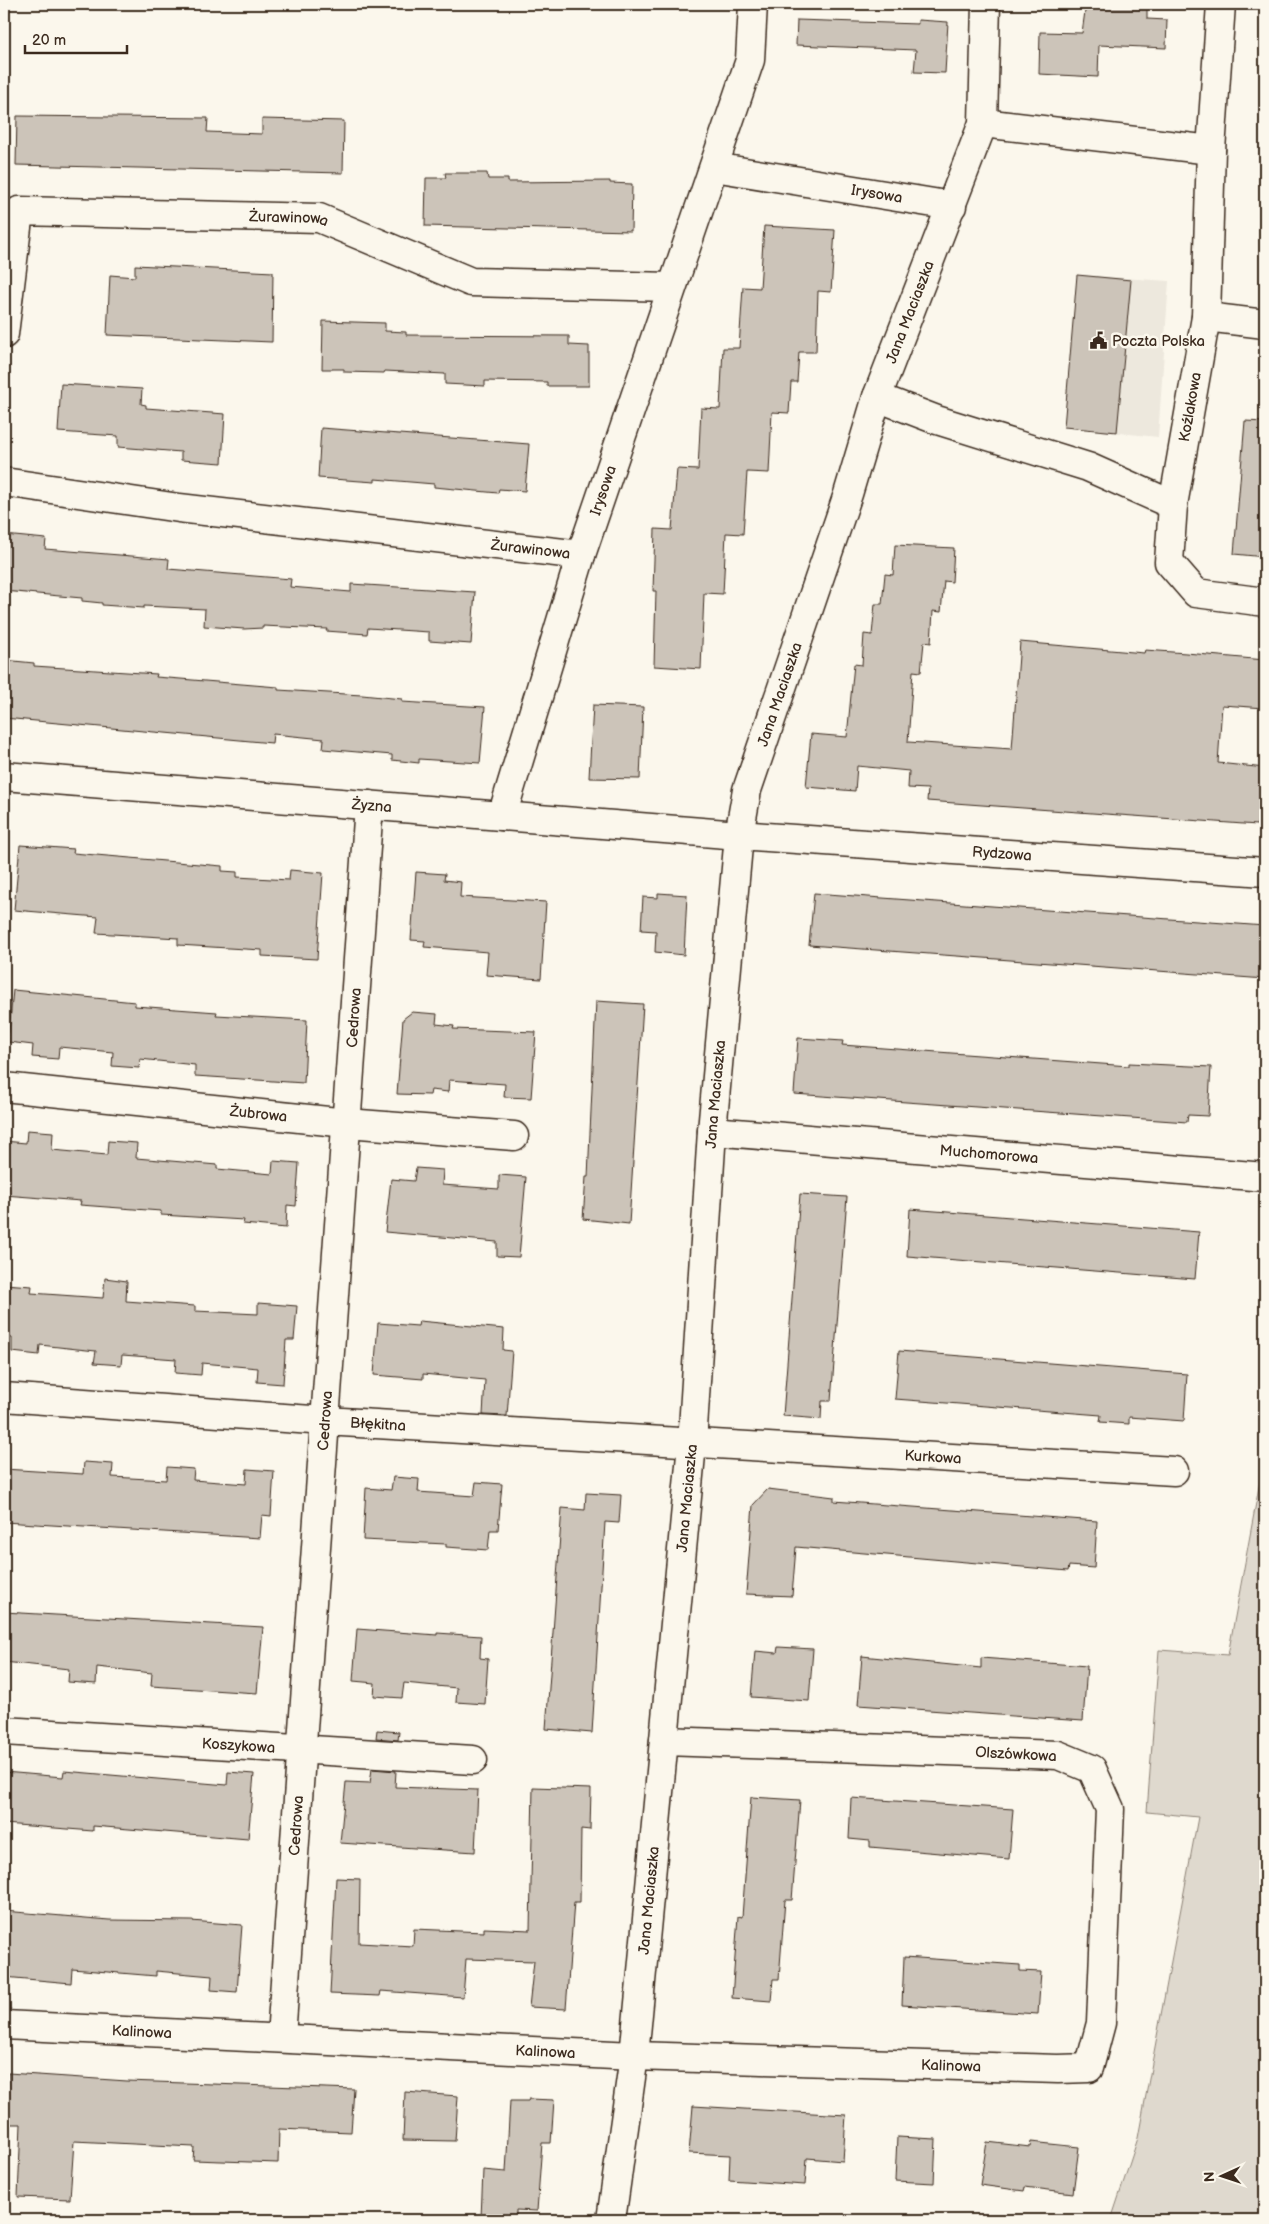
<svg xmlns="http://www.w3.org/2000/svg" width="1269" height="2224" font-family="'Balsamiq Sans',sans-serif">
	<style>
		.built { fill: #ede8dd }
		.green { fill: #dfd9ce; stroke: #8d8276 }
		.building { fill: #ccc4b9; stroke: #3b2a1e }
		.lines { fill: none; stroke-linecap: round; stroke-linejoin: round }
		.minor-casing { stroke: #3b2a1e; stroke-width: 31 }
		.minor { stroke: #fbf7ec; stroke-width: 28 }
		.labels { text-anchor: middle; stroke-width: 5; stroke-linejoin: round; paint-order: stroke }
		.street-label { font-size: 15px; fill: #3b2a1e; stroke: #fbf7ec }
		.poi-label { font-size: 15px; fill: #3b2a1e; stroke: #fbf7ec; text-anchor: start }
	</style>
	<rect width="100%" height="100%" fill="#fbf7ec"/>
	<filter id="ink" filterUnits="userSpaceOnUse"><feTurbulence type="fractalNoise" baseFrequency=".02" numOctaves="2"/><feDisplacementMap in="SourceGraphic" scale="10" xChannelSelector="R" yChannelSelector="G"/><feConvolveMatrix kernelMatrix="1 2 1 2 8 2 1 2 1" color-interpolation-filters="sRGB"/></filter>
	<g filter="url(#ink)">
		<path class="built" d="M1077 275 1169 281 1158 437 1064 427Z"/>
		<path class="green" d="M1265 1454V2220H1111L1138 2138 1198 1817 1147 1812 1159 1650 1228 1655Z"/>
		<path class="building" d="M1086 4H1147V19L1167 20 1166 48 1099 45 1098 77 1039 74 1040 32 1082 33Z
			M797 20 918 24V20L948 22 945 73 914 72 916 50 796 45Z
			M17 116 208 118 207 132 262 134V119L344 121 343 173 16 165Z
			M445 173H487L488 179H508V182L610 181V183L632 184 631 231 425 226 426 178H446Z
			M764 226 835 230 831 292 818 291 816 352H799L797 382H791L789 413 772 412 769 473 747 472 743 534 726 533 723 594 704 593 701 669 654 666 656 591H653L655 529 672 530 677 469 698 470 701 408 720 409 723 348H739L743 287 760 288Z
			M135 265 273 272 272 342 107 335 110 275 135 277Z
			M1077 275 1131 280 1117 432 1064 427Z
			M323 321 385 323V331L406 332V335L569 336V345L589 346V386H547V382L485 381V386L445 384V374L385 371 384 373 344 372V369H322Z
			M61 384 142 389 141 404 146 405V408L225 414 222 463 181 460V452L118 447V436L58 432Z
			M1245 421 1265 422V557L1234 554Z
			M321 428 529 444 525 491 499 489 498 493 434 487V484L375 479V482L318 478Z
			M4 535 46 539 45 549 169 559 168 569 291 579 290 587 351 592V584L475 592 471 644 429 641V632L368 628 367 634 326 631 327 629 263 626V628L244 629 204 626 205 609 144 606V608L102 605V603L82 601V598L4 591Z
			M895 545 954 548 952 582 944 581 941 612 933 611 931 643 924 642 921 672 913 671 908 742 1012 749 1020 642 1144 653 1145 650 1186 653 1265 660V708L1222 705 1218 763 1265 768V813H1259L1257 825 927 801 928 789 908 788 909 771 857 766 855 791 806 787 811 734 847 737 854 664 862 665 864 634 872 635 875 604H882L885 574 893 575Z
			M4 660 34 663V666L157 674 156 677 278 687V690L362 695 402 699V702L485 707 480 763 419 759V763L392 760V755L323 749 324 739 273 734 272 743 4 718Z
			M593 705 643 707 640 779 589 778Z
			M20 845 74 849 73 853 222 866V871L237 872V877L289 880 290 870 323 873 317 959 262 956V950L178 945V938L96 933 98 917 14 910Z
			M416 872 445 874 444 880 461 882 460 897 546 902 541 979 486 975 488 952 424 947 425 941 411 940Z
			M658 893 687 895 684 955 655 952 656 931 641 930 643 897 658 898Z
			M814 893 1265 926V979L809 945Z
			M13 990 135 1002V1006L217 1012 216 1015 307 1020 304 1083 195 1076V1065L140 1059 139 1068 112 1066 113 1052 59 1047 58 1059 32 1057 33 1045 8 1042Z
			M596 1001 643 1004 629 1224 583 1219 586 1177H588Z
			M412 1012 437 1014 436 1024 454 1026 453 1029 536 1032 531 1098 504 1097 505 1084 449 1080 448 1092 431 1090 430 1095 397 1094 403 1019Z
			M798 1038 843 1041 842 1045 1129 1066V1063L1211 1067 1208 1116 1188 1115 1187 1122 794 1094Z
			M27 1130 53 1132 52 1150 107 1155 108 1141 137 1143 136 1158 217 1165V1169L272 1174 273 1161 299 1163 296 1206 287 1205 286 1228 243 1224 244 1220 161 1215V1211L80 1205 81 1201 4 1195V1141L26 1143Z
			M416 1168 443 1170 442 1185 499 1189V1175L526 1177 519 1257 497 1256V1242L385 1232 391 1179 414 1181Z
			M800 1194 847 1197 831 1401H822L821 1419 783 1416Z
			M910 1209 1199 1232 1195 1279 907 1256Z
			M105 1278 127 1281 126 1301 195 1306V1311L258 1314V1303L297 1306 294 1340H286L283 1384 257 1382 258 1368 202 1363 201 1375 175 1373 176 1359 122 1355 121 1365 94 1363 96 1351 40 1345 39 1355 12 1352V1338L4 1337V1284L32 1286 31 1293 103 1298Z
			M419 1321 504 1329 503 1350 512 1351 507 1416 483 1415 485 1380 423 1374V1379L374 1375 378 1323 418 1326Z
			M899 1351 1187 1374 1184 1421 1129 1417V1424L1100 1422 1101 1415 895 1399Z
			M84 1462 113 1464 112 1477 166 1480 167 1467 194 1469 193 1480 246 1484 247 1469 274 1471 271 1516 262 1515 260 1538 4 1522V1469L83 1474Z
			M393 1477 419 1479 418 1492 474 1496 476 1482 502 1484 498 1530H490L488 1550 446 1547V1544L363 1540 366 1488 391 1490Z
			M768 1489 834 1497V1501L1097 1521 1094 1568 1069 1566 1068 1571 796 1547 792 1596 746 1594 753 1505Z
			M586 1493 621 1495 619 1523 605 1522 592 1733 546 1729 562 1508 585 1510Z
			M4 1612 263 1627 257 1693 151 1686 152 1673 97 1667 96 1684 68 1682 69 1669 4 1662Z
			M357 1629 437 1635V1633L481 1636 480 1658 488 1659 485 1704 456 1702 457 1688 404 1683 402 1698 374 1696 375 1683 353 1681Z
			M778 1647 813 1649 809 1701 751 1697 755 1651 777 1653Z
			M862 1656 981 1668V1658L1087 1666 1083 1721 858 1705Z
			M377 1730 399 1732 398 1740 376 1738Z
			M372 1769 396 1771 395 1787 478 1790 475 1852 340 1843 346 1782 370 1783Z
			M64 1771 227 1785 228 1772 254 1774 248 1839 93 1826V1831L4 1824V1772L63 1777Z
			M533 1787 591 1789 590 1830 581 1829 580 1902H574L566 2009 529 2007 534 1961 466 1959 463 1997 381 1991 380 1996 330 1994 336 1878 360 1879 359 1943 413 1946 414 1929 484 1932V1928L530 1930Z
			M751 1797 800 1800 792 1900H785L779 1979H773L771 2001 732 1998 738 1916 742 1917Z
			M851 1798 1013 1809 1009 1859 870 1847V1841L849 1839Z
			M4 1911 109 1920 191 1921 242 1925 237 1992 211 1990 212 1976 156 1971V1976L72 1969 71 1983 4 1977Z
			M904 1957 1020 1965V1971L1041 1972 1038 2014 902 2005Z
			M8 2073 127 2081 354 2089 351 2132 279 2129 278 2163 193 2160 194 2147 74 2141 70 2199 18 2197 21 2124H6Z
			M405 2092 458 2096 455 2141 403 2140Z
			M529 2099 554 2100 551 2143H542L537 2211 516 2210V2220L481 2218 483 2170 506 2172 510 2101H528Z
			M693 2106 846 2115 843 2161 807 2158 805 2185 729 2180 730 2155 689 2153Z
			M897 2137 936 2139 934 2183 895 2181Z
			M987 2142 1030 2147 1031 2142 1079 2147 1073 2193 1025 2187 1024 2191 980 2185Z"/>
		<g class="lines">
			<defs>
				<g id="minor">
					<path d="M1221 4 1211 150 1206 317 1173 505 1169 562 1196 593 1265 602"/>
					<path d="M983 123 1211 150"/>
					<path id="s1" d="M714 167 952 206"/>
					<path d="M1206 317 1265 324"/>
					<path id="s2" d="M4 334 19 211 319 218 471 282 671 287"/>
					<path d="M877 397 937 420 1088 467 1173 505"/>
					<path id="s3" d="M4 482 179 508 581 555"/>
					<path id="s4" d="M4 776 739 835 1265 872"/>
					<path id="s5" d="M502 816 581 555 750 60 753 4"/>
					<path id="s6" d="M4 1087 347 1123 514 1136"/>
					<path id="s7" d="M712 1131 1265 1177"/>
					<path id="s8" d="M4 1397 325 1421 1174 1471"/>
					<path id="s9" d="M4 1731 473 1760"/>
					<path id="s10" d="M4 2025 634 2056 1058 2069 1089 2068 1101 2023 1110 1809 1092 1769 1058 1755 664 1741"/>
					<path id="s11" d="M281 2037 369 805"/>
					<path id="s12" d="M611 2220 634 2056 692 1444 712 1131 739 835 747 790 848 494 877 397 983 123 986 4"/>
				</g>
			</defs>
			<use href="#minor" class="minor-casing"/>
			<use href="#minor" class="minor"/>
		</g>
	</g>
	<defs>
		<symbol id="civic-bare" viewBox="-9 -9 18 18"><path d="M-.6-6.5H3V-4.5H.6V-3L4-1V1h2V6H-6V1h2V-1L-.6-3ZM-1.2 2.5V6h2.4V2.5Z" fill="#3b2a1e" stroke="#fbf7ec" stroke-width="2.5" paint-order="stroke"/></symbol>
	</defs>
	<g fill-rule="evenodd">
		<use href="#civic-bare" x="1086" y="328" width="25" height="25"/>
	</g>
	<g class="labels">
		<g class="street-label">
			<text dy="5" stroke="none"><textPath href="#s1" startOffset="165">Irysowa</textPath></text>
			<text dy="5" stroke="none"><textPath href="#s2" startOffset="394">Żurawinowa</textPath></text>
			<text dy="5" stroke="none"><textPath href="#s12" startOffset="1942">Jana Maciaszka</textPath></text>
			<text transform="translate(1190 407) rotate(-80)" y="5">Koźlakowa</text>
			<text dy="5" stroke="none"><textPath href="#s5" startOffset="341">Irysowa</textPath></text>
			<text dy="5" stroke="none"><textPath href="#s3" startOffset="531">Żurawinowa</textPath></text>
			<text dy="5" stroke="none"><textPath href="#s12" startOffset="1538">Jana Maciaszka</textPath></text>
			<text dy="5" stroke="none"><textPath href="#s4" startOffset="369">Żyzna</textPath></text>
			<text dy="5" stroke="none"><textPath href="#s4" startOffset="1001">Rydzowa</textPath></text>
			<text dy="5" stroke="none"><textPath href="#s11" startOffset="1022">Cedrowa</textPath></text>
			<text dy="5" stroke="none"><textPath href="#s12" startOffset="1131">Jana Maciaszka</textPath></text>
			<text dy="5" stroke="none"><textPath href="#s6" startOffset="256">Żubrowa</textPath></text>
			<text dy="5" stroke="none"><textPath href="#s7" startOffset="278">Muchomorowa</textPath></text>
			<text dy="5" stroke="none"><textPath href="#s11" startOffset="618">Cedrowa</textPath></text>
			<text dy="5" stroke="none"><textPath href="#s8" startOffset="375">Błękitna</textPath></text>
			<text dy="5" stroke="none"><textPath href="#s8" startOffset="931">Kurkowa</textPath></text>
			<text dy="5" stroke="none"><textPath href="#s12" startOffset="726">Jana Maciaszka</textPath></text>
			<text dy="5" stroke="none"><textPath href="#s9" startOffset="235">Koszykowa</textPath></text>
			<text transform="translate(1016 1754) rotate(3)" y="5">Olszówkowa</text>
			<text dy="5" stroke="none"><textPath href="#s11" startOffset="212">Cedrowa</textPath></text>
			<text dy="5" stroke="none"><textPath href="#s12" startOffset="322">Jana Maciaszka</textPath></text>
			<text dy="5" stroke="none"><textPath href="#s10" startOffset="138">Kalinowa</textPath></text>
			<text dy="5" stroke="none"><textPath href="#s10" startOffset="542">Kalinowa</textPath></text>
			<text dy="5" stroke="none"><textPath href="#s10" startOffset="948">Kalinowa</textPath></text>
		</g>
		<g class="poi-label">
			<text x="1112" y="346">Poczta Polska</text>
		</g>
	</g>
	<rect width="1269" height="2224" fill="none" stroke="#fbf7ec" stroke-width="20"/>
	<rect x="10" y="10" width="1249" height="2204" fill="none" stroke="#3b2a1e" stroke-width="2" filter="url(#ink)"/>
	<g transform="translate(1222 2176) rotate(267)" stroke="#fbf7ec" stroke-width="4" paint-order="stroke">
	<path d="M0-4L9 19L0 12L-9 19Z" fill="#3b2a1e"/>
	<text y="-8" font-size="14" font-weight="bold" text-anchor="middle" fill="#3b2a1e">N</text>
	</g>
	<path d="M25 45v8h102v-8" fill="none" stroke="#3b2a1e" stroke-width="2.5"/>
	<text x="32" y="45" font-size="15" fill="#3b2a1e" stroke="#fbf7ec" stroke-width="4" paint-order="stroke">20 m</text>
</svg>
